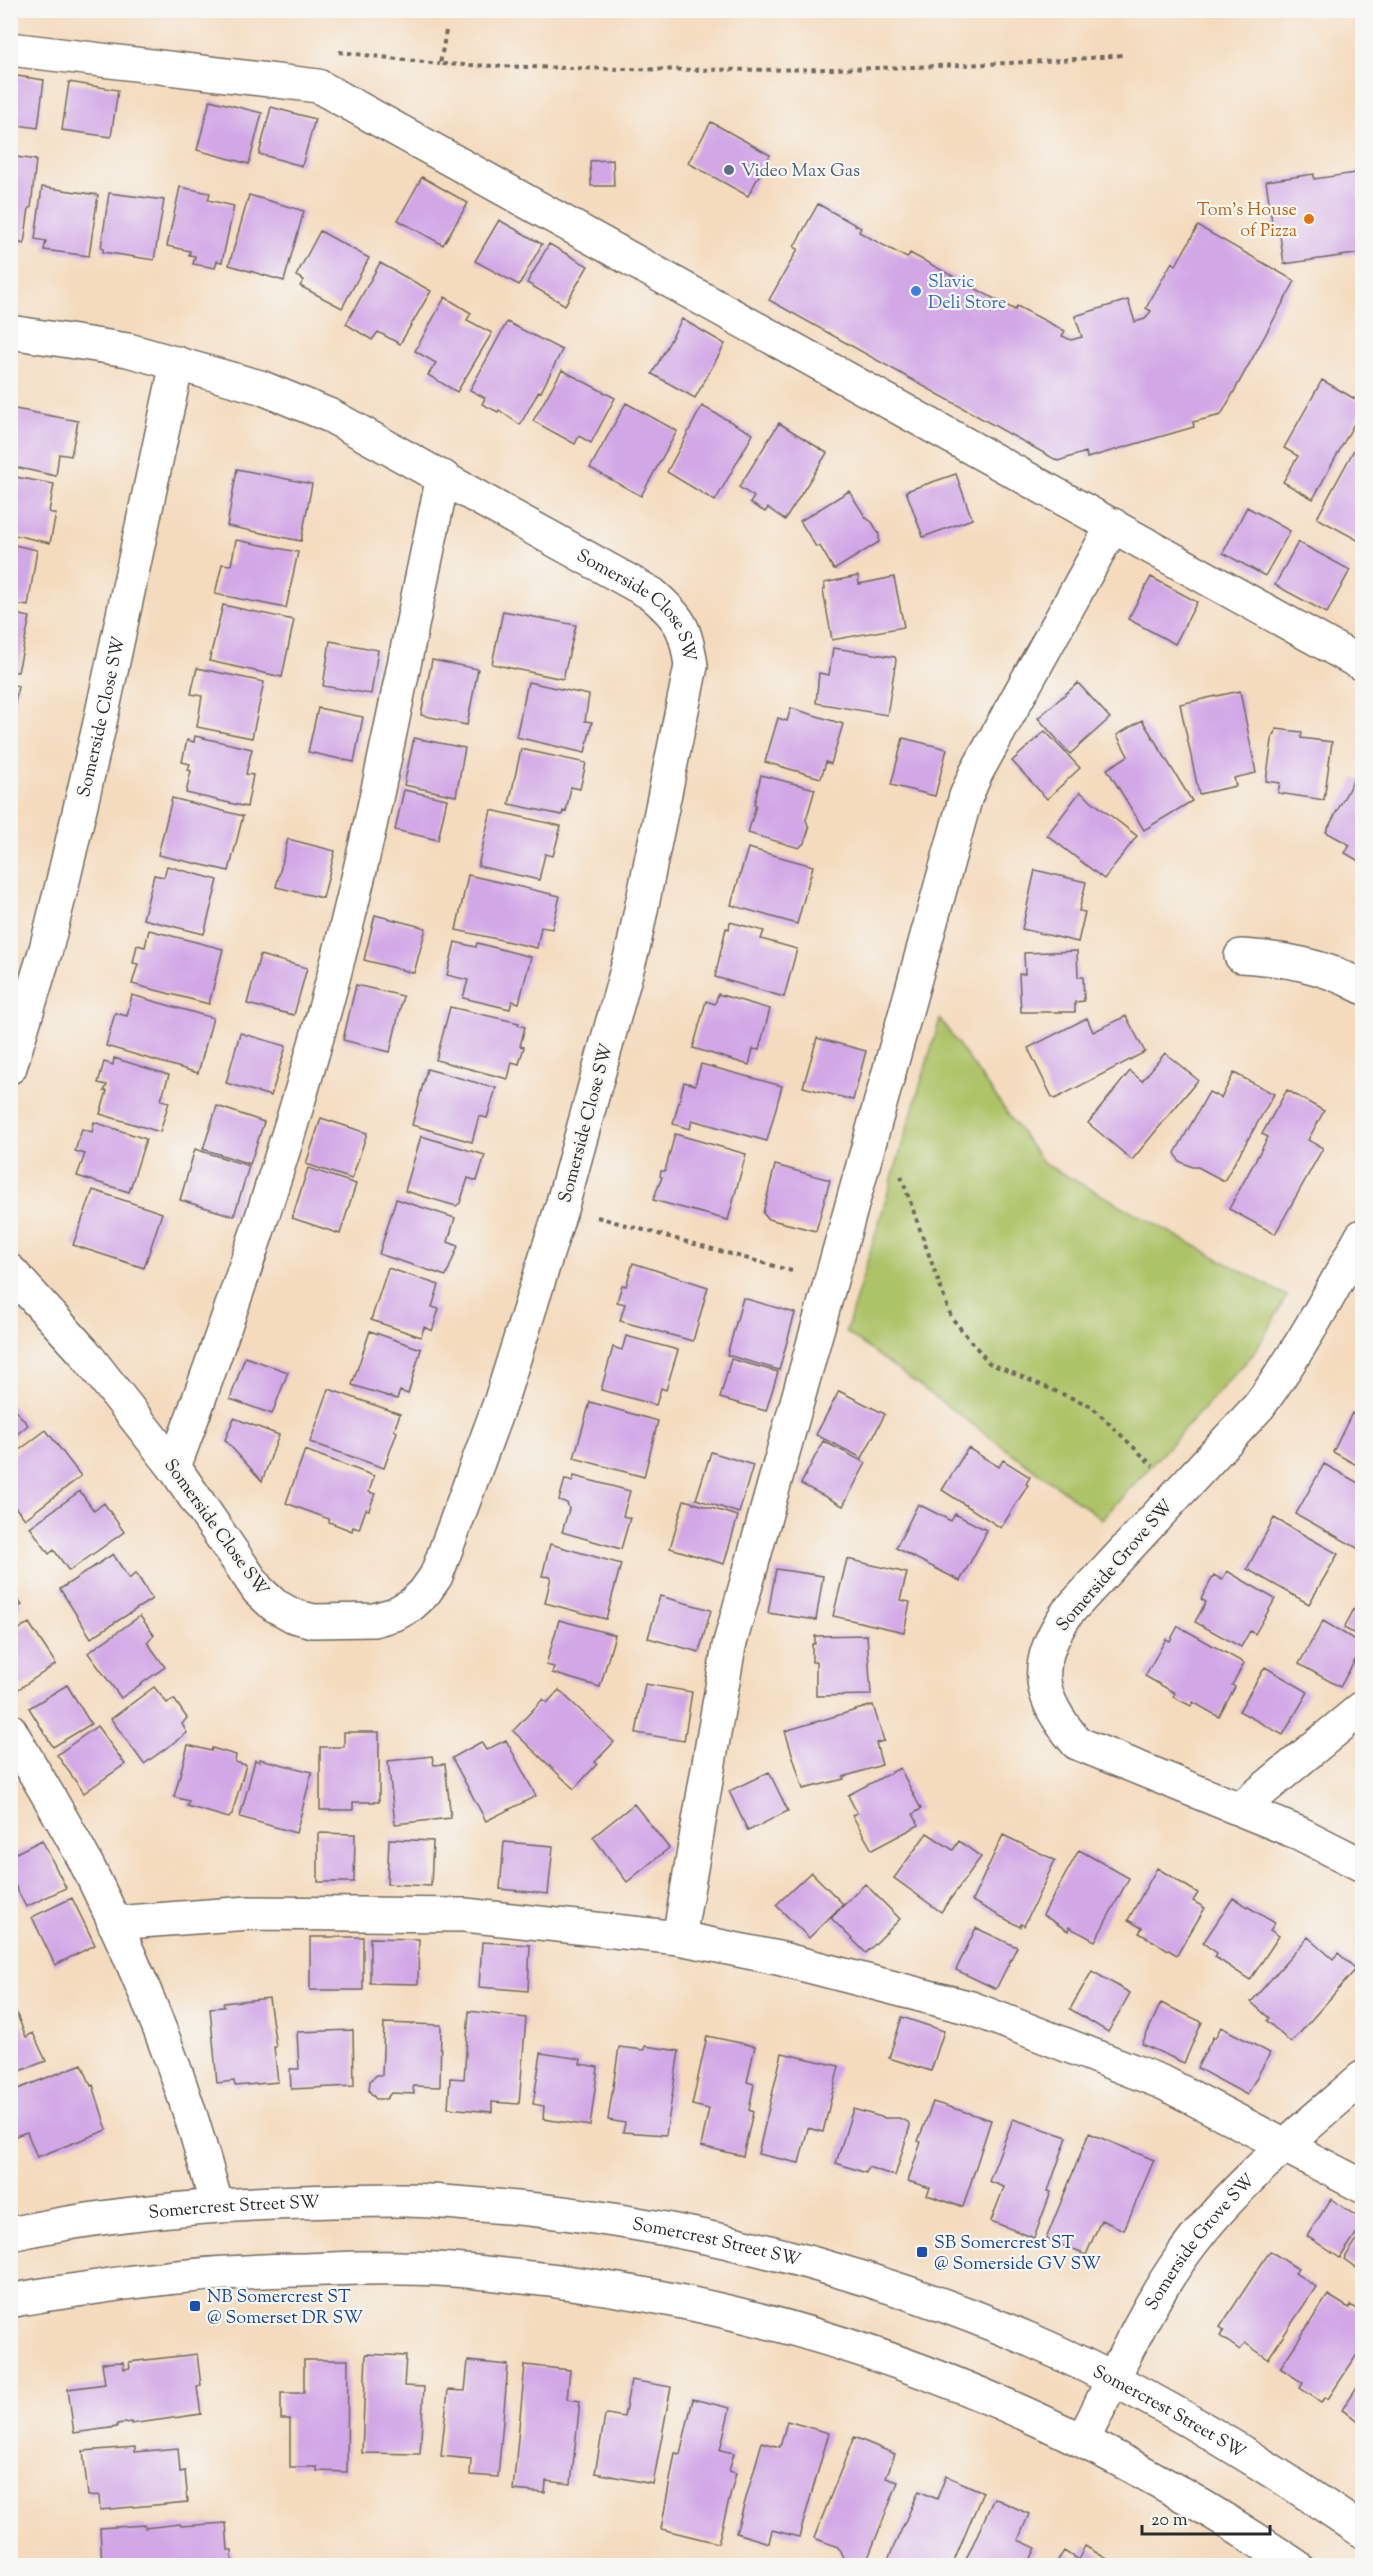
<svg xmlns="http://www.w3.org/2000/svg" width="1373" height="2576" font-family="'Sorts Mill Goudy',serif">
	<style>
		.green { fill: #adc368; stroke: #6c774a; stroke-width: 1.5 }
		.building { fill: #d2a7e6 }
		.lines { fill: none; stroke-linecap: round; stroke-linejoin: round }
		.minor-casing { stroke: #71695e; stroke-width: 36 }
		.path { stroke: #71695e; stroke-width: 4; stroke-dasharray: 4.5 4.5; stroke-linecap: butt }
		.minor { stroke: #fff; stroke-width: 33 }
		.service-dot { fill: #5c6f8a; stroke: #f6f6f2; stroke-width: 2 }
		.food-dot { fill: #e8710a; stroke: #f6f6f2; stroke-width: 2 }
		.shop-dot { fill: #3f7fe0; stroke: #f6f6f2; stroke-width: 2 }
		.transit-dot { fill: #1a4fb4; stroke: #f6f6f2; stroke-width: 2 }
		.labels { text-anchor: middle; stroke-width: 4.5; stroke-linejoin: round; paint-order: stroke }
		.service-label { font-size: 18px; fill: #4e5e75; stroke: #f6f6f2; text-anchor: start }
		.food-label { font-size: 18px; fill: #c56008; stroke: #f6f6f2; text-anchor: end }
		.shop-label { font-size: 18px; fill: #366cbe; stroke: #f6f6f2; text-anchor: start }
		.street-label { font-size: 18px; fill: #2b2b2b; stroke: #f6f6f2 }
		.transit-label { font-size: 18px; fill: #164399; stroke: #f6f6f2; text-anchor: start }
	</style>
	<rect width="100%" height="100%" fill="#f6f6f2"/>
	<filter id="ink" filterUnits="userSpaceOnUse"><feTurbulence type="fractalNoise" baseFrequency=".0167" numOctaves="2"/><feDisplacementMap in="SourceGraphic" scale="12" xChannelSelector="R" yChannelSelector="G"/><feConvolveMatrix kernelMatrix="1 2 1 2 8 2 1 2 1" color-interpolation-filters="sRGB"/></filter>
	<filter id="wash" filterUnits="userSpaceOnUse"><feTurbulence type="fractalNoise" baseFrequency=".008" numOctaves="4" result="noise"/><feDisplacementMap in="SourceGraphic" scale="24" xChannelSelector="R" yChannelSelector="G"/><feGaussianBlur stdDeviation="1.35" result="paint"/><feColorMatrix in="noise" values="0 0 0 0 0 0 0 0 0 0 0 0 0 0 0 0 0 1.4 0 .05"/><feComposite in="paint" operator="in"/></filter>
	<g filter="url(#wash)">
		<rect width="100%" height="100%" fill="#f4dbbe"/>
		<path class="green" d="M940 1019 1043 1163 1287 1296 1255 1352 1102 1519 846 1332Z"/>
		<g id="blocks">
			<path class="building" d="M10 75 44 80 38 128 10 124Z
				M69 82 118 90 111 137 62 130Z
				M210 100 262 113 249 164 197 150Z
				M271 107 315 119 302 166 259 154Z
				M711 122 770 155 748 196 688 163Z
				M10 156 36 160 31 208H29L24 244 10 240Z
				M613 160 614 186H591L590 161Z
				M1362 172V253L1284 264 1279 228 1273 229 1266 181 1314 174V179Z
				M422 177 468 203 443 245 398 220Z
				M42 187 98 195 89 256 44 250 46 241 35 239Z
				M180 187 210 193 208 200 234 206 222 262 217 261 215 268 193 264 195 256 189 255 190 251 167 246Z
				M109 193 164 200 154 260 103 252V249L101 248Z
				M249 195 304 211 284 281 229 265Z
				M818 204 861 228 859 232 907 258 910 253 1015 310 1017 306 1065 331 1062 336 1071 340 1082 337 1075 316 1128 300 1135 322 1145 319 1151 311 1146 308 1172 262 1176 265 1198 226 1295 281 1221 415 1193 422 1194 427 1087 458 1086 452 1058 461 769 300 798 249 794 247Z
				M499 220 542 244 519 285 475 261Z
				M320 231 369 258 342 308 300 286 304 280 296 276Z
				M549 244 588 266 565 305 527 283Z
				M380 263 431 291 400 344 378 332 372 340 346 324Z
				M445 297 471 313 467 320 492 333 457 392 428 375 436 363 415 351Z
				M682 319 725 344 695 398 652 374Z
				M507 322 562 350 541 392 539 391 520 425 499 410 498 412 482 404 485 398 470 390Z
				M562 370 615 398 591 443 579 436 575 444 533 421Z
				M1322 380 1362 403V409L1313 499 1283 482 1298 456 1284 448Z
				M626 403 677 431 641 496 590 468Z
				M702 406 753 434 715 501 667 472Z
				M10 408 78 421 71 456 59 454 56 476 10 466Z
				M779 423 827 453 785 520 768 508 765 512 750 503 754 497 739 487Z
				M1362 435V539L1361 542 1317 518Z
				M237 469 312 484 301 541 227 526Z
				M956 474 972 519 923 537 906 491Z
				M10 476 54 484 49 512 56 514 50 543 10 534Z
				M849 491 866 518 872 522 879 534V542L834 570 820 546 816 547 800 521Z
				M1247 507 1290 531 1265 576 1223 553Z
				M236 540 298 552 286 608 215 594 222 564 231 565Z
				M1298 542 1350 570 1327 613 1275 585Z
				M10 544 37 550 28 606 10 603Z
				M858 576 859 584 894 577 904 627 832 640 823 590 825 589 824 583Z
				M1151 577 1197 602 1175 644 1128 619Z
				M223 605 294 620 282 677 209 661Z
				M503 611 576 625 563 679 492 664Z
				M10 613 30 617 18 672 10 671Z
				M330 641 378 650 371 694 323 686Z
				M833 648 895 657 896 660 887 715 816 703 819 673 829 675Z
				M432 660 478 669 467 725 421 715Z
				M197 668 264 682 252 738 197 727 202 696 191 694Z
				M528 682 589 695 585 721 592 722 585 753 516 737Z
				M1078 683 1110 718 1070 754 1038 718Z
				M10 684 18 686 13 714 10 713Z
				M1240 691 1256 773 1234 778 1236 786 1199 794 1180 704Z
				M318 708 363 717 354 762 308 752Z
				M791 708 843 724 831 764 826 762 821 778 765 762 778 718 787 721Z
				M1142 720 1192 801 1144 830 1107 769 1128 756 1117 735Z
				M1276 729 1302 732 1301 738 1332 742 1324 800 1278 793 1280 783 1266 781 1273 734H1275Z
				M1045 731 1080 768 1047 799 1012 761Z
				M195 736 252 749 246 774 253 775 247 807 186 793 191 771 188 770 190 764 182 762 187 740 194 742Z
				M414 738 465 748 456 796 404 785Z
				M903 738 947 749 935 796 891 785Z
				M521 749 586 763 580 789 571 787 566 812 563 811 562 815 509 804Z
				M761 775 815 789 806 820 809 828 805 842 799 848 748 833 756 805H754Z
				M1355 777 1362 781V863L1345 853 1350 845 1326 832Z
				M404 790 447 799 438 840 395 830Z
				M1080 792 1137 836 1104 879 1047 835Z
				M172 798 243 816 229 871 158 855Z
				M491 810 561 826 553 856 545 854 539 880 478 866Z
				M288 839 335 851 323 898 276 887Z
				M748 848 813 866 797 924 731 905Z
				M167 866 218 880 204 934 143 919 154 875 164 877Z
				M1035 870 1086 882 1079 911 1085 912 1078 942 1022 929Z
				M468 875 560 896 552 929 541 927 537 948 456 930Z
				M375 915 426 928 414 973 364 960Z
				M730 922 764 931 761 939 797 949 784 997 715 977 726 928 729 929Z
				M149 930 223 949 209 1004 132 984 138 964 133 963 137 945 145 947Z
				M455 942 476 947 477 943 531 957 519 1003 512 1001 510 1009 463 998 468 980 447 975Z
				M1077 951 1078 977H1083L1084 1001 1075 1002V1012H1021L1019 974H1025L1024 953Z
				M260 955 307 968 294 1015 247 1004Z
				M356 985 403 996 390 1052 343 1040Z
				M718 994 770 1009 759 1050 753 1049 749 1065 693 1048 706 1001 715 1004Z
				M132 995 213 1018 198 1073 106 1046 115 1013 127 1016Z
				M450 1007 519 1023 518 1025 525 1027 520 1046 524 1047 519 1064 512 1062 508 1079 436 1060Z
				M1126 1016 1145 1052 1055 1099 1052 1097 1028 1048 1087 1018 1093 1032Z
				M240 1033 286 1046 271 1096 226 1083Z
				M817 1038 866 1051 853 1100 803 1087Z
				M1165 1053 1198 1080 1132 1160 1088 1123 1130 1071 1142 1081Z
				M114 1058 169 1075 161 1100 169 1102 160 1132 100 1114 107 1091H104L107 1085 98 1083 104 1062 113 1065Z
				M701 1064 782 1086 767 1141 692 1120 690 1129 673 1124 684 1082 695 1085Z
				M427 1069 496 1088 487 1118 479 1116 472 1142 412 1125Z
				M1234 1073 1274 1094 1224 1181 1198 1167H1192L1179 1161 1175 1153 1209 1092 1221 1098Z
				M1287 1090 1324 1111 1308 1140 1323 1148 1275 1234 1229 1209 1268 1137 1262 1134Z
				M217 1106 264 1122 250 1164 203 1149Z
				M321 1118 367 1133 352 1179 306 1164Z
				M94 1122 146 1139 129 1192 77 1176 85 1154 75 1151 82 1129 92 1132Z
				M675 1134 746 1154 728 1220 653 1200 662 1177 660 1176 661 1171H665Z
				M421 1136 485 1155 477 1181 468 1178 460 1203 456 1206 405 1191Z
				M195 1149 249 1166 234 1216 180 1200Z
				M775 1165 830 1180 816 1231 768 1219 763 1213Z
				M308 1168 356 1184 340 1234 292 1218Z
				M93 1190 162 1213 144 1268 73 1245Z
				M396 1199 455 1218 448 1242 458 1246 446 1276 379 1254Z
				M633 1263 708 1287 693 1341 620 1321 625 1304 617 1302 622 1285 626 1286Z
				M388 1268 439 1285 432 1307 439 1309 432 1331 424 1327 421 1337 371 1320Z
				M743 1298 795 1313 779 1370 727 1355Z
				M370 1331 421 1349 408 1394 400 1391 397 1399 352 1385Z
				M626 1336 678 1350 666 1390 661 1388 656 1405 601 1390 613 1347 622 1350Z
				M245 1357 288 1372 272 1414 230 1399Z
				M731 1359 778 1372 766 1411 720 1398Z
				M329 1389 400 1414 394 1430 397 1432 384 1468 310 1442Z
				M839 1391 885 1414 862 1458 816 1435Z
				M590 1402 658 1421 644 1477 574 1458Z
				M10 1404 28 1425 10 1440Z
				M1362 1411V1468L1333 1452 1352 1413 1359 1417Z
				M234 1418 279 1435 262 1481 225 1440Z
				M46 1430 81 1476 25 1519 10 1501V1457Z
				M823 1441 866 1463 843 1506 801 1484Z
				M968 1448 999 1467 1003 1460 1030 1477 1026 1484 1028 1485 1001 1528 942 1490Z
				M305 1450 374 1476 369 1492 375 1494 369 1510 366 1509 359 1529 353 1527 352 1531 329 1522V1519L286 1503Z
				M711 1452 753 1465 739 1513 696 1499Z
				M1324 1464 1362 1485V1543L1359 1549 1296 1514Z
				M574 1476 630 1491 623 1516 630 1518 621 1549 562 1532 569 1509 567 1503 559 1500 565 1479 572 1482Z
				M80 1491 94 1511 104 1503 124 1532 69 1571 54 1550 49 1554 30 1527Z
				M684 1500 738 1516 724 1564 670 1548Z
				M918 1504 951 1521 955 1514 986 1530 984 1537 960 1581 896 1548Z
				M1274 1518 1338 1554 1309 1604 1247 1569Z
				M550 1544 621 1564 606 1619 545 1603 551 1577 542 1576Z
				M113 1554 129 1579 136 1573 152 1599 91 1638 60 1589Z
				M847 1559 907 1573 900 1600 910 1602 904 1632 833 1616Z
				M776 1569 823 1576 816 1620 768 1613Z
				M1227 1571 1275 1599 1255 1634 1250 1631 1241 1647 1195 1622 1206 1602 1201 1599 1214 1575 1222 1580Z
				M10 1590 22 1605 10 1613Z
				M1362 1594V1638L1344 1628Z
				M660 1596 711 1610 699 1652 648 1638Z
				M140 1616 154 1635 147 1642 165 1667 121 1698 88 1653Z
				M559 1620 615 1635 600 1687 552 1673 554 1667 546 1665Z
				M1323 1621 1362 1644V1648L1340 1687 1299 1664Z
				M29 1623 56 1664 17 1690 10 1681V1635Z
				M1178 1626 1244 1663 1232 1685 1235 1687 1219 1717 1193 1702 1191 1706 1173 1697 1175 1693 1145 1676 1166 1639 1170 1641Z
				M867 1635 871 1695 816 1696V1662H812V1644H815V1636Z
				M1265 1667 1308 1692 1283 1735 1239 1711Z
				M645 1684 692 1692 684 1741 636 1733Z
				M67 1685 91 1724 53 1747 29 1708Z
				M154 1687 167 1703 174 1699 187 1718 182 1724 187 1733 144 1764 111 1719Z
				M559 1690 614 1742 595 1762 597 1764 574 1789 513 1731 543 1699 547 1703Z
				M873 1705 884 1741 876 1743 882 1765 843 1777 844 1779 803 1789 785 1731Z
				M97 1726 125 1764 84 1793 57 1755Z
				M344 1732H379V1802H353V1810H320V1747H344Z
				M506 1740 536 1796 486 1821 452 1758 481 1742 486 1750Z
				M188 1745 211 1751 212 1748 236 1755 235 1762 246 1765 232 1814 229 1818 187 1806 189 1801 174 1797Z
				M432 1756 434 1765 445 1764 451 1818 395 1824 388 1761Z
				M260 1759 312 1772 296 1833 240 1817 255 1760 260 1762Z
				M900 1768 921 1809 913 1814 919 1825 872 1850 852 1815 857 1813 848 1795Z
				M769 1772 788 1811 748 1831 729 1791Z
				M634 1804 669 1848 627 1882 593 1837Z
				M318 1833 355 1834 354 1882H318Z
				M927 1833 953 1850 959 1841 981 1857 941 1912 894 1878Z
				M1003 1835 1055 1860 1024 1926 1021 1924 1020 1927 972 1901Z
				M389 1839 433 1841 431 1886 387 1884Z
				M42 1840 66 1888 26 1907 10 1875V1856Z
				M504 1842 553 1846 548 1894 500 1889Z
				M1079 1850 1129 1878 1095 1941 1069 1927 1068 1931 1043 1915Z
				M1157 1868 1198 1893 1193 1901 1205 1908 1177 1955 1139 1933 1142 1928 1128 1920Z
				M811 1872 843 1904 809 1938 776 1905Z
				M865 1884 900 1919 866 1953 831 1918Z
				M72 1898 95 1945 55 1965 32 1917Z
				M1233 1898 1275 1923 1270 1930 1279 1936 1250 1980 1215 1957 1217 1953 1203 1943Z
				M976 1928 1017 1947 996 1989 956 1970Z
				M310 1937H363V1990H310Z
				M1308 1937 1333 1959 1338 1953 1356 1969 1291 2043 1267 2021 1269 2018 1251 2002Z
				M370 1938 419 1939 418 1984 370 1983Z
				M482 1942 530 1945 528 1991 479 1987Z
				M1092 1971 1130 1993 1108 2032 1070 2009Z
				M269 1998 276 2047H274L278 2082 235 2086 234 2081 217 2083 210 2008 224 2007 223 2003Z
				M1161 2003 1202 2022 1184 2063 1142 2044Z
				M469 2011 526 2018 519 2104 492 2102V2112L448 2108 450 2078 464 2079Z
				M16 2012 26 2037 33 2033 46 2061 10 2075V2014Z
				M902 2017 944 2031 931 2071 889 2058Z
				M384 2023 441 2025 440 2087 413 2086 414 2094 391 2093 386 2099H376L369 2091 370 2081 377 2075H382Z
				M1221 2027 1270 2053 1247 2095 1197 2068 1213 2037 1215 2038Z
				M353 2030 354 2086 291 2089 290 2069H299L297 2032Z
				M707 2036 755 2046 747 2082 754 2084 749 2110 753 2112 743 2156 701 2146 709 2109 692 2105Z
				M645 2046 679 2051 666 2135 623 2132 625 2123 608 2120 619 2047 644 2050Z
				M541 2053 581 2059 580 2064 598 2067 590 2126 543 2119 544 2106 533 2104Z
				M782 2053 839 2066 823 2132 808 2128 799 2163 758 2154Z
				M82 2064 91 2086 93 2085 107 2130 37 2157 27 2132 10 2138V2092Z
				M933 2102 991 2120 963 2207 927 2195 930 2188 908 2181 921 2142 918 2141Z
				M853 2109 885 2118H899L908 2122 910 2126 895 2176 868 2167 866 2173 836 2163Z
				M1013 2119 1067 2137 1048 2191 1051 2192 1034 2238 991 2221 1004 2187 989 2181Z
				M1089 2133 1154 2160 1124 2230 1101 2220 1086 2255 1046 2239Z
				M1331 2199 1362 2220V2225L1340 2258 1307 2236Z
				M1362 2232V2272L1344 2259Z
				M1270 2251 1298 2269 1295 2273 1316 2287 1268 2359 1245 2343 1240 2350 1220 2336 1224 2330 1220 2327Z
				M1328 2295 1349 2308 1350 2305 1362 2313V2347L1328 2399 1325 2397 1321 2402 1300 2388 1303 2383 1280 2368Z
				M197 2354 201 2386 197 2387 201 2414 131 2424V2422L117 2424V2427L74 2433 68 2389 105 2384 102 2363 123 2362 124 2369 130 2368 129 2362Z
				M366 2354 406 2356 404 2386 424 2387 420 2454 362 2453Z
				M304 2360H348L347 2472 317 2471V2467H290V2419H281V2393H304Z
				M468 2361 508 2365 498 2477 470 2475 471 2459 441 2456 448 2390 465 2391Z
				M525 2365 570 2370 567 2399 580 2401 571 2484 546 2481 545 2493 513 2490Z
				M1362 2379V2423L1342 2410Z
				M631 2380 671 2387 653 2484 595 2473 605 2416 607 2414 624 2417Z
				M693 2399 730 2408 720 2450 734 2453 729 2471 736 2473 718 2543 661 2529 675 2453 680 2454Z
				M787 2421 829 2433 799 2537 772 2530 769 2543 736 2533 762 2442 780 2447Z
				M854 2437 895 2454 886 2478 898 2482 868 2558 847 2566 838 2547 814 2538Z
				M135 2447V2452L178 2448 180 2472 185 2471 188 2502 100 2510 99 2495 88 2496 83 2451Z
				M946 2476 983 2492 952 2566H885L919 2491 937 2499Z
				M994 2498 1029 2514 1018 2540 1036 2548 1027 2566H963Z
				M226 2523 228 2550H232L233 2566H102L100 2528 145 2525V2528L180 2524 181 2526Z
				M1085 2546 1119 2566H1054L1064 2551 1078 2560Z"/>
		</g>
	</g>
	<g filter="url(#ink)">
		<use href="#blocks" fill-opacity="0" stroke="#71695e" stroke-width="1.5"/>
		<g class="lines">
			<defs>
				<g id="minor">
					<path d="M10 49 318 86 1362 664"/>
					<path id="s1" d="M10 332 128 350 260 387 331 416 652 594C681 619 686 629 691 666L634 944 562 1206 501 1400 436 1576 424 1593 411 1605 395 1614 374 1620 313 1621 294 1616 274 1605 258 1590 174 1467 83 1351 10 1271"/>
					<path d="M1241 956C1285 959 1323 965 1362 987"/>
					<path id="s2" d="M10 1067 46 949 63 881 99 727 177 363"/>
					<path d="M1362 1236C1330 1294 1299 1352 1259 1406L1067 1613C1032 1666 1037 1696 1077 1743L1301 1834 1362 1865"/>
					<path d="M174 1467C239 1293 299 1116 344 936 382 784 410 630 443 477"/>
					<path d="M10 1730C36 1776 65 1822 89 1869 142 1976 187 2089 216 2204"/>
					<path d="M1240 1809 1362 1708"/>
					<path d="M114 1923 249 1913 465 1915 679 1938 778 1958 971 2008 1164 2083 1362 2186"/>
					<path d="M679 1938 729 1646 966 796 976 773 1113 525"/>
					<path id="s3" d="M10 2234C107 2213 204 2205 302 2202 335 2201 369 2200 402 2200 428 2200 455 2203 481 2205 665 2218 858 2266 1028 2339 1146 2390 1257 2458 1362 2531"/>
					<path d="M10 2301C32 2296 55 2293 77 2290 151 2278 225 2271 300 2270 334 2269 368 2267 401 2268 453 2268 505 2275 557 2281 825 2315 1072 2414 1296 2566"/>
					<path id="s4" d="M1083 2440C1113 2381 1140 2317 1178 2262 1227 2190 1297 2135 1362 2078"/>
				</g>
			</defs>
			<use href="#minor" class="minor-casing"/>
			<path class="path" d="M446 31 440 64C598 70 755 72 913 67 983 64 1053 62 1122 55
				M339 52 440 64
				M901 1176 951 1317 989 1363 1091 1406 1153 1466
				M597 1217 792 1271"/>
			<use href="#minor" class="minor"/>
		</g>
	</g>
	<circle class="service-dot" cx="729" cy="170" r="6"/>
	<circle class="food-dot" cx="1309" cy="219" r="6"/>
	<circle class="shop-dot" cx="916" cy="291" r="6"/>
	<g class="transit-dot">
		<rect x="916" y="2246" width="12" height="12" rx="3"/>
		<rect x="189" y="2300" width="12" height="12" rx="3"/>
	</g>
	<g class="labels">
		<g class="service-label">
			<text x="741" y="176">Video Max Gas</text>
		</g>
		<g class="food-label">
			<text x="1297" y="215">Tom's House<tspan x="1297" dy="21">of Pizza</tspan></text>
		</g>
		<g class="shop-label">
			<text x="928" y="287">Slavic<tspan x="928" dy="21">Deli Store</tspan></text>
		</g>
		<g class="street-label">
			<text dy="6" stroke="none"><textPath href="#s1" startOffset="698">Somerside Close SW</textPath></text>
			<text dy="6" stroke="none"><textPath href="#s2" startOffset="362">Somerside Close SW</textPath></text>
			<text transform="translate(585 1123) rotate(-75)" y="6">Somerside Close SW</text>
			<text transform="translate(217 1527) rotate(54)" y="6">Somerside Close SW</text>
			<text transform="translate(1114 1565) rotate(-49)" y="6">Somerside Grove SW</text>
			<text dy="6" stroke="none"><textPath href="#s3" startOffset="226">Somercrest Street SW</textPath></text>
			<text dy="6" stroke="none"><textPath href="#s3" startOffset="712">Somercrest Street SW</textPath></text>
			<text dy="6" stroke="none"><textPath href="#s4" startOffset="231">Somerside Grove SW</textPath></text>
			<text dy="6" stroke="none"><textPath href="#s3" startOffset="1198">Somercrest Street SW</textPath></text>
		</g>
		<g class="transit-label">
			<text x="934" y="2248">SB Somercrest ST<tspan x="934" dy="21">@ Somerside GV SW</tspan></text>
			<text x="207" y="2302">NB Somercrest ST<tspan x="207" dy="21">@ Somerset DR SW</tspan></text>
		</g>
	</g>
	<rect width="1373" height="2576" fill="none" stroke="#f6f6f2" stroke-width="36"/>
	<path d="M1142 2525v9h128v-9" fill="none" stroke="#2b2b2b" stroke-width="3"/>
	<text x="1151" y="2525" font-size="18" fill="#2b2b2b" stroke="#f6f6f2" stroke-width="4.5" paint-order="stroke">20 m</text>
</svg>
